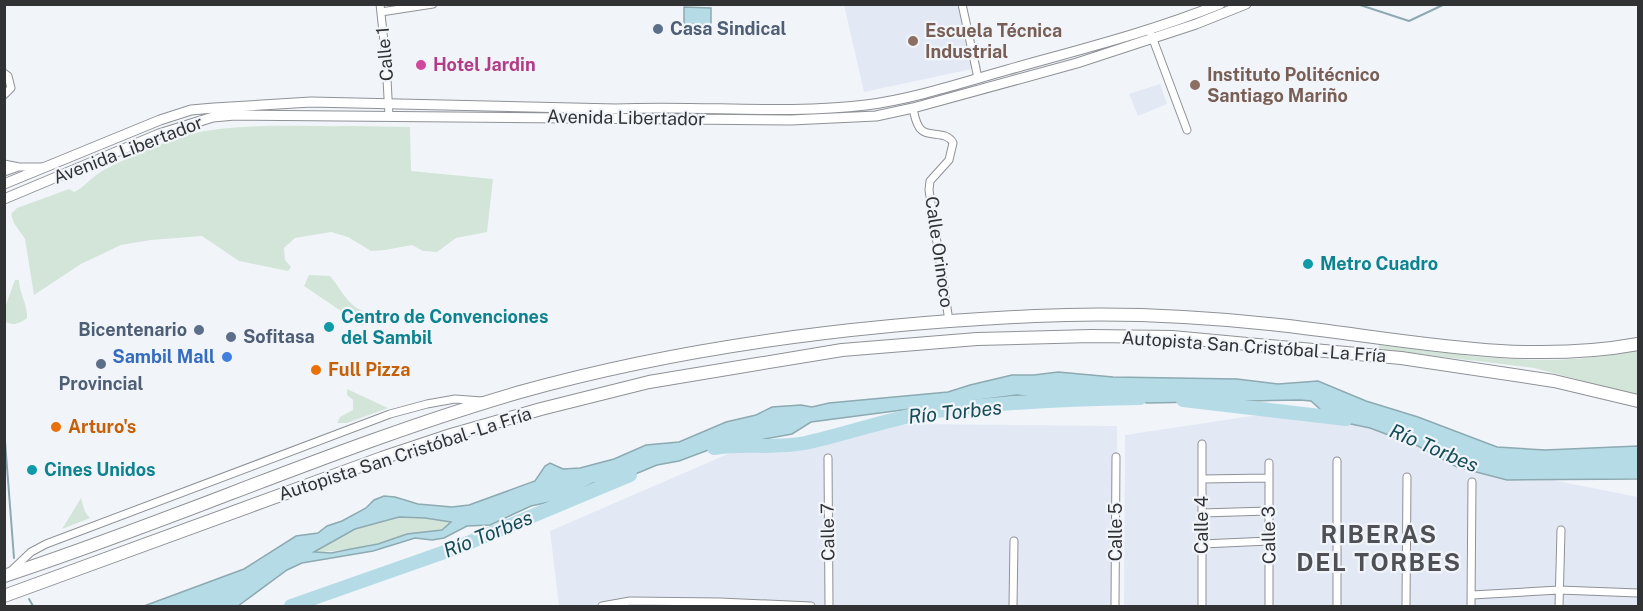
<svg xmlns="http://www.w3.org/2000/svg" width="1643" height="611" font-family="'Public Sans',sans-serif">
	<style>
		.built { fill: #e2e9f5 }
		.green { fill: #d3e5d8 }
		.water { fill: #b5dce6; stroke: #8da9b1; stroke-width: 1.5; fill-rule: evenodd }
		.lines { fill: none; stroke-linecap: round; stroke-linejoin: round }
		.stream { stroke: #8da9b1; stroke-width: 2 }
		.river { stroke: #b5dce6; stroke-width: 14 }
		.street-casing { stroke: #8e9196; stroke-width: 9 }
		.secondary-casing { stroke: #8e9196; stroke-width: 11 }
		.highway-casing { stroke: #8e9196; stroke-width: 14 }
		.street { stroke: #fff; stroke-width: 7 }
		.secondary { stroke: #fff; stroke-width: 9 }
		.highway { stroke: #fff; stroke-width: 12 }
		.service-dot { fill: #5c6f8a; stroke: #f1f5fa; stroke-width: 2 }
		.education-dot { fill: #8d6e63; stroke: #f1f5fa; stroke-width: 2 }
		.hotel-dot { fill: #d1479c; stroke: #f1f5fa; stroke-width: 2 }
		.culture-dot { fill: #0f9aa8; stroke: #f1f5fa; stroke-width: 2 }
		.shop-dot { fill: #3f7fe0; stroke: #f1f5fa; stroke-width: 2 }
		.food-dot { fill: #e8710a; stroke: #f1f5fa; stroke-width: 2 }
		.labels { text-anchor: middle; stroke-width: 4.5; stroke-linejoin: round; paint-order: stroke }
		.service-label { font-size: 18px; font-weight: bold; fill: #4e5e75; stroke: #f1f5fa; text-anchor: start }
		.education-label { font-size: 18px; font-weight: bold; fill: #785e54; stroke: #f1f5fa; text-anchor: start }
		.street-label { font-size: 18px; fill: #313234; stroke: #f1f5fa }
		.hotel-label { font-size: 18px; font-weight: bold; fill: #b23c85; stroke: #f1f5fa; text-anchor: start }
		.culture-label { font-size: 18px; font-weight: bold; fill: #0d838f; stroke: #f1f5fa; text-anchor: start }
		.shop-label { font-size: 18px; font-weight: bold; fill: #366cbe; stroke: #f1f5fa; text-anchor: end }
		.food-label { font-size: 18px; font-weight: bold; fill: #c56008; stroke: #f1f5fa; text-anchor: start }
		.water-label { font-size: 20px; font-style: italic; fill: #154c57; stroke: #f1f5fa }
		.district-label { font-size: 24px; font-weight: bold; letter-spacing: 1.5px; fill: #4e5055; stroke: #f1f5fa }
	</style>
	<rect width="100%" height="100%" fill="#f1f5fa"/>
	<path class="built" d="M844 5H966L981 67 864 92Z
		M1160 84 1167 104 1138 116 1129 94Z
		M1298 409 1350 420 1473 464 1638 497V606H1124L1125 435Z
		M914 424 1117 426 1119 606H559L550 531 744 447 848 430Z"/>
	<path class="green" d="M351 126 410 127 411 171 493 179 487 232 456 238 437 252 423 251 412 245 385 250 371 251 348 237 331 232 295 238 284 248 285 260 291 267 288 271 239 261 202 236 151 240 121 245 81 264 34 295 25 239 14 223 11 214 17 208 69 189 74 192C83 188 92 177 102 171 127 158 160 143 187 135 237 122 299 127 351 126Z
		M309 275 330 276C343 291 348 308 369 313L363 326 304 286Z
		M15 280H19C19 293 28 305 27 318 21 323 12 327 5 321V307Z
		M1379 345C1466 355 1551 370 1638 350V395L1534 368 1378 349Z
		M347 389 388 408 347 423H337L340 417 353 410V400L347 395Z
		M81 498 85 512 90 518 62 529Z
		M399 517 425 518 452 522 442 530 407 534 378 544 351 549 313 553 355 529Z"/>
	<path class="water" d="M684 7 711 8V25L684 24Z
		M1058 372 1113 377 1237 379 1278 384 1318 381 1366 401 1418 417 1497 447 1545 450 1638 446V479L1507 480 1457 467 1418 446 1370 428 1332 420 1311 401 1300 400 1148 403 1101 395 1054 400 1017 395 811 422 792 434 711 449 679 461 657 465 621 480 593 483 563 499 531 506 490 525 467 526 444 538 432 540 415 538 373 551 302 563 287 570 238 606H144L244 569 296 536 318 533 327 526 342 521 366 508 374 500 384 496 395 497 418 504 452 507 469 505 535 481 545 466 550 463 563 469 580 468 614 459 646 445 679 442 726 422 756 415 772 407 801 405 812 407 829 403 948 392 970 385 1012 375H1034ZM399 517 425 518 451 522 442 530 407 534 378 544 351 549 331 553 314 552 355 529Z"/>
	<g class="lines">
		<path class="stream" d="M1357 4 1409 21 1445 4
			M4 428 14 558
			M29 599 33 606"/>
		<path class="river" d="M1183 400 1346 419
			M714 448C744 443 775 449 805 443 847 434 887 419 930 412 997 402 1071 399 1140 398
			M291 606 456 548 630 475"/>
		<defs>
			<path id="street" d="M380 4 386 61 389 116
				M962 4 978 78
				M381 12 433 4
				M1151 34 1187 130
				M4 73 8 76 11 88 4 95
				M913 108C914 114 916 122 919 127 926 139 946 129 953 143L949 160 930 181 929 190 949 321
				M4 164 19 167H44
				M4 172 16 168
				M828 458 829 606
				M1269 463V606
				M1202 479 1268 478
				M1202 513 1268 511
				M1202 544 1269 541
				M12 570 31 552 46 544 390 414 427 404 455 399 482 401
				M1472 595 1559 590 1638 593
				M602 606 630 601 720 602 811 606
				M1013 606 1014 541
				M1115 606 1116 457
				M1202 606V444
				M1337 606V461
				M1406 606 1407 477
				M1471 606 1472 482
				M1559 606 1561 530"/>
			<path id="secondary" d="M4 184 160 120 191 110 214 108 311 102 616 109C699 105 783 115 866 105 913 99 961 83 1007 70 1078 50 1151 32 1220 4
				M4 199 159 134 213 117 235 115 791 120 876 116 913 108 1077 63 1196 24 1246 4"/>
			<path id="highway" d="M4 576C178 519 344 443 520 392 688 345 862 324 1035 316 1116 312 1199 316 1279 325 1399 338 1518 366 1638 344
				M4 596 382 458 451 435 541 409 649 382 842 350 977 339 1092 336 1172 337 1401 358 1554 381 1638 401"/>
		</defs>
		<use href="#street" class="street-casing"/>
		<use href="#secondary" class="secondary-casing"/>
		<use href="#highway" class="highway-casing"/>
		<use href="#street" class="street"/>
		<use href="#secondary" class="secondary"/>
		<use href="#highway" class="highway"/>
	</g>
	<g class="service-dot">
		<circle cx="658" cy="29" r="6"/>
		<circle cx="199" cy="330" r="6"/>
		<circle cx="231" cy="337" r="6"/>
		<circle cx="101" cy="364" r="6"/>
	</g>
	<g class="education-dot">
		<circle cx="913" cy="41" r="6"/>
		<circle cx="1195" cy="85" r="6"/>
	</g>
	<circle class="hotel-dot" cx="421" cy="65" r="6"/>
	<g class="culture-dot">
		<circle cx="1308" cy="264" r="6"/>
		<circle cx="329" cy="327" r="6"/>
		<circle cx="32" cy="470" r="6"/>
	</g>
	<circle class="shop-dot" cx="227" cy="357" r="6"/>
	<g class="food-dot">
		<circle cx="316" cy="370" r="6"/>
		<circle cx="56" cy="427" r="6"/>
	</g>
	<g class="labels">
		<g class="service-label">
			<text x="670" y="35">Casa Sindical</text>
			<text x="187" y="336" text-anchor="end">Bicentenario</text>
			<text x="243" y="343">Sofitasa</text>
			<text x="101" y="390" text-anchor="middle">Provincial</text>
		</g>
		<g class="education-label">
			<text x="925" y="37">Escuela Técnica<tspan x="925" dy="21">Industrial</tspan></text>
			<text x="1207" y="81">Instituto Politécnico<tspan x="1207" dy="21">Santiago Mariño</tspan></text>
		</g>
		<g class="street-label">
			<text transform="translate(385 54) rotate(-95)" y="6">Calle 1</text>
			<text transform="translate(626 118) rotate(1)" y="6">Avenida Libertador</text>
			<text transform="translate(128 150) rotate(-21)" y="6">Avenida Libertador</text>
			<text transform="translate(939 252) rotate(82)" y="6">Calle Orinoco</text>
			<text transform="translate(1254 347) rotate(4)" y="6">Autopista San Cristóbal - La Fría</text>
			<text transform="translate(405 454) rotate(-18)" y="6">Autopista San Cristóbal - La Fría</text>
			<text transform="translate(1202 525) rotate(-90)" y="6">Calle 4</text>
			<text transform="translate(828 532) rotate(-91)" y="6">Calle 7</text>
			<text transform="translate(1116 532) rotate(-90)" y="6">Calle 5</text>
			<text transform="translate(1269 535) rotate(-91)" y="6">Calle 3</text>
		</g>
		<g class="hotel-label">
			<text x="433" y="71">Hotel Jardin</text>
		</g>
		<g class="culture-label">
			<text x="1320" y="270">Metro Cuadro</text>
			<text x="341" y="323">Centro de Convenciones<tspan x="341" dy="21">del Sambil</tspan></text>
			<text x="44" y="476">Cines Unidos</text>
		</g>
		<g class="shop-label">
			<text x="215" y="363">Sambil Mall</text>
		</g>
		<g class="food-label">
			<text x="328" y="376">Full Pizza</text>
			<text x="68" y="433">Arturo's</text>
		</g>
		<g class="water-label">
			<text transform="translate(955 412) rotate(-6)" y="7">Río Torbes</text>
			<text transform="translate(1434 448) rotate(23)" y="7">Río Torbes</text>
			<text transform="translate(488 534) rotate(-22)" y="7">Río Torbes</text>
		</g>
		<g class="district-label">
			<text x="1379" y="543">RIBERAS<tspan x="1379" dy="28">DEL TORBES</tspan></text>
		</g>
	</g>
	<rect width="1643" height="611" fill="none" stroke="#313234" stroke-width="12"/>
</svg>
